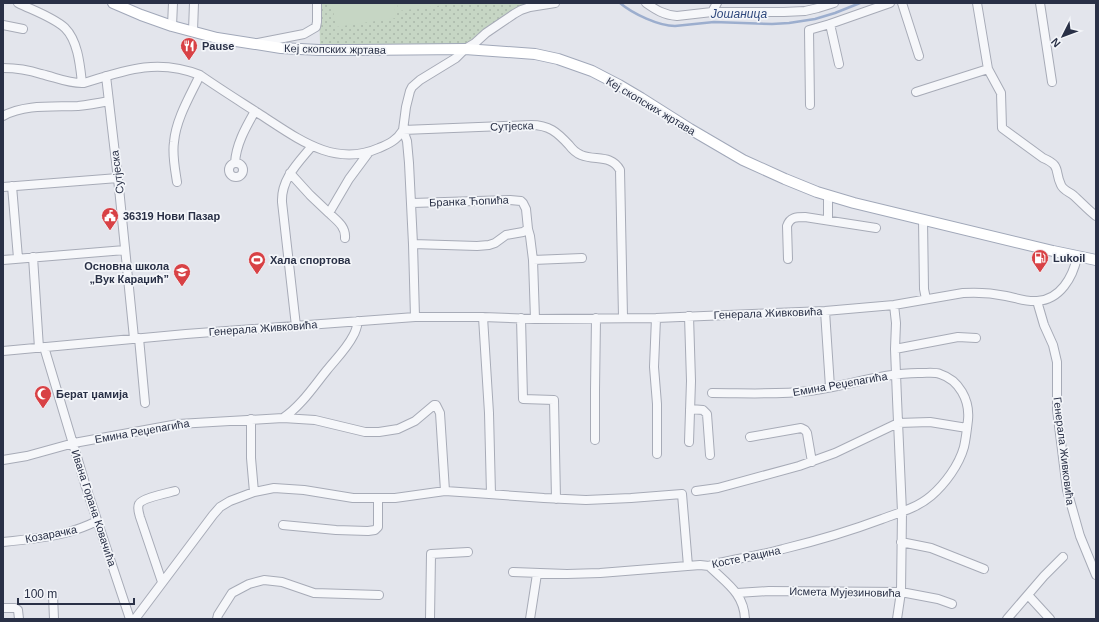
<svg xmlns="http://www.w3.org/2000/svg" width="1099" height="622" font-family="Helvetica,sans-serif">
	<style>
		.grass { fill: url(#grass-dots) }
		.garden { fill: #c6d6c4 }
		.lines { fill: none; stroke-linecap: round; stroke-linejoin: round }
		.stream { stroke: #9caece; stroke-width: 2.5 }
		.minor-casing { stroke: #a7abb7; stroke-width: 10 }
		.major-casing { stroke: #a1a8b9; stroke-width: 12 }
		.minor { stroke: #f6f7fa; stroke-width: 8 }
		.major { stroke: #fff; stroke-width: 10 }
		.labels { text-anchor: middle; stroke-width: 3.5; stroke-linejoin: round; paint-order: stroke }
		.poi-label { font-size: 11px; font-weight: bold; fill: #293046; stroke: #f3f5f9; text-anchor: start }
		.street-label { font-size: 11px; fill: #293046; stroke: #f3f5f9 }
		.water-label { font-size: 12px; font-style: italic; fill: #30497d; stroke: #f3f5f9 }
	</style>
	<defs>
		<pattern id="grass-dots" width="8" height="8" patternUnits="userSpaceOnUse"><rect width="8" height="8" fill="#c6d6c4"/><path d="M2 2h.1M6 6h.1" fill="none" stroke="#aab8aa" stroke-width="1.8" stroke-linecap="round"/></pattern>
	</defs>
	<rect width="100%" height="100%" fill="#e3e5ec"/>
	<path class="grass" d="M319 3H555L536 5 470 45 439 44 320 45Z"/>
	<path class="garden" d="M332 3H394L396 18 336 27Z
		M397 3H460L398 11Z"/>
	<g class="lines">
		<path class="stream" d="M620 3C633 14 659 26 675 26L714 22 772 24 789 23 815 19 835 13 860 3"/>
		<defs>
			<path id="minor" d="M18 3C32 10 53 17 65 28 78 41 80 65 82 83
				M646 3C656 10 664 15 677 16L712 12H784L805 11 818 8 834 3
				M902 3 919 56
				M977 3 988 69 1001 93 1002 128 1043 158C1062 166 1054 171 1061 185 1063 190 1069 192 1073 195 1081 202 1088 210 1096 216
				M1040 3 1052 82
				M712 12 717 3
				M830 24 839 64
				M3 25 23 29
				M172 26 173 3
				M193 31 194 3
				M258 43 304 34 316 27 317 22V3
				M3 68C16 68 29 70 41 74 55 77 69 84 84 83 125 70 158 58 200 75 220 89 241 102 261 115 297 138 334 168 379 148 389 144 397 140 403 130L531 125C549 125 557 132 569 145 572 149 576 153 581 155 595 161 611 154 620 170L623 317
				M106 76 119 188 134 338
				M916 92 988 69
				M810 105 809 30 830 24 890 3
				M3 116C25 104 53 107 78 106 88 105 99 103 109 101
				M235 163C236 144 246 127 255 111
				M229 170a7 7 0 1 1 14 0a7 7 0 1 1-14 0Z
				M290 173 310 195 329 213
				M177 182C175 169 172 155 174 142 176 119 190 96 200 75
				M12 186 18 258
				M3 187 118 178
				M412 203 510 200 521 201 523 203 526 209 528 229 530 236 533 260 535 319
				M828 220V195
				M923 220 924 289 926 299
				M345 238C346 226 336 220 329 213L349 179 369 152
				M413 244 477 246 489 245 495 243 506 235 523 232 528 229
				M33 257 39 348
				M788 259 787 226C790 217 796 217 805 217L876 228
				M3 260 125 250
				M533 260 582 258
				M1037 301 1044 325 1053 345 1057 362V410L1067 490 1080 536 1096 575
				M894 305 896 323 895 349 897 399 902 512 901 592 897 619
				M825 311 830 387
				M689 316 691 381 689 442
				M415 317 413 244 409 163 407 141 403 130 406 107 410 91 412 87 420 80 456 58 465 49 475 43 486 33 514 14 521 10 530 7 555 3
				M483 317 489 413 491 494
				M521 318 523 399 554 400 556 499
				M656 318 654 367 657 404V454
				M296 326 282 202C281 179 298 163 312 146
				M139 338 145 403
				M44 347 86 487 130 619
				M895 349 958 337 976 338
				M3 351 186 334 415 317H483L535 319 656 318 825 311 894 305 963 293C978 292 992 293 1006 296 1016 298 1027 302 1037 301 1060 300 1073 277 1077 257
				M690 409 703 410 707 414 710 455
				M283 418C301 406 314 386 327 370 336 359 347 348 353 336 356 331 357 327 358 321
				M251 419V458L254 492
				M750 437 801 428 805 430 807 433 812 462
				M595 440V390L596 318
				M3 460 27 456 74 443 178 424 283 418 315 420 365 432H379L398 429 415 421 434 405H436L440 413 445 491
				M696 491 718 488 799 466 835 453 898 423 930 422 967 428
				M283 525 336 530 368 531 375 530 378 527V498
				M3 542C24 540 45 538 65 533 76 530 87 526 97 521
				M901 542 931 548 984 569
				M709 566C726 583 744 593 745 619
				M513 572 567 574 600 573 700 565 709 566 718 563C740 558 762 555 783 549 816 541 850 531 882 519 898 513 917 508 931 496 945 484 959 465 964 447 966 438 967 429 968 420 970 400 959 380 940 374 935 372 928 373 922 373 884 372 847 386 809 391 777 395 745 393 712 393
				M162 582 140 517C139 513 137 508 139 504 142 498 168 493 175 491
				M737 593 769 591 901 592 938 599 952 604
				M53 595 54 619
				M1028 595 1050 619
				M3 608H15L18 610 19 619
				M135 619 213 515 220 507 230 501 254 492 274 488 304 490 353 498H395L445 491 475 493 544 498 586 500 631 498 682 494 688 566
				M217 619 218 615 232 593 249 584 264 580 282 582 314 593 379 595
				M430 619 431 554 468 552
				M530 619 537 574
				M1007 619 1044 576 1063 557"/>
			<path id="major" d="M113 3 141 15 172 26 217 38 281 48 319 50H355L465 49 535 54 558 59 592 71 619 85 641 98 690 129 743 160 785 179 817 192 854 203 1053 251 1096 260"/>
		</defs>
		<use href="#minor" class="minor-casing"/>
		<use href="#major" class="major-casing"/>
		<use href="#minor" class="minor"/>
		<use href="#major" class="major"/>
	</g>
	<defs>
		<symbol id="restaurant-pin" viewBox="-11 -11 22 30"><path d="M0 17L-7.5 6A9.5 9.5 0 1 1 7.5 6Z" fill="#d84145" stroke="#f3f5f9"/><path d="M-5-6h1v4h1v-4h1v4h1v-4h1v5L-1.5 .5V6h-2V.5L-5-1ZM5-6V6H3V1.5H1.5Q1.5-4 5-6Z" fill="#fff"/></symbol>
		<symbol id="civic-pin" viewBox="-11 -11 22 30"><path d="M0 17L-7.5 6A9.5 9.5 0 1 1 7.5 6Z" fill="#d84145" stroke="#f3f5f9"/><path d="M-.6-6.5H3V-4.5H.6V-3L4-1V1h2V6H-6V1h2V-1L-.6-3ZM-1.2 2.5V6h2.4V2.5Z" fill="#fff"/></symbol>
		<symbol id="fuel-pin" viewBox="-11 -11 22 30"><path d="M0 17L-7.5 6A9.5 9.5 0 1 1 7.5 6Z" fill="#d84145" stroke="#f3f5f9"/><path d="M-5.5-6h7V0h2V4h1.3V-2.5L3-4.5l.8-.8L6-3V5H2.5V1h-1V6h-7ZM-4.2-4.7v3.2H.2V-4.7Z" fill="#fff"/></symbol>
		<symbol id="stadium-pin" viewBox="-11 -11 22 30"><path d="M0 17L-7.5 6A9.5 9.5 0 1 1 7.5 6Z" fill="#d84145" stroke="#f3f5f9"/><path d="M0-5a6.5 5 0 1 0 0 10a6.5 5 0 1 0 0-10ZM-3.5-1.8h7v3.6h-7Z" fill="#fff"/></symbol>
		<symbol id="school-pin" viewBox="-11 -11 22 30"><path d="M0 17L-7.5 6A9.5 9.5 0 1 1 7.5 6Z" fill="#d84145" stroke="#f3f5f9"/><path d="M0-5L7-2L0 1L-7-2ZM-4 1L0 2.5L4 1V4Q0 6-4 4Z" fill="#fff"/></symbol>
		<symbol id="mosque-pin" viewBox="-11 -11 22 30"><path d="M0 17L-7.5 6A9.5 9.5 0 1 1 7.5 6Z" fill="#d84145" stroke="#f3f5f9"/><path d="M3.5-4.9A6 6 0 1 0 3.5 4.9A5 5 0 1 1 3.5-4.9Z" fill="#fff"/></symbol>
	</defs>
	<g fill-rule="evenodd">
		<use href="#restaurant-pin" x="179" y="36" width="20" height="27"/>
		<use href="#civic-pin" x="100" y="206" width="20" height="27"/>
		<use href="#fuel-pin" x="1030" y="248" width="20" height="27"/>
		<use href="#stadium-pin" x="247" y="250" width="20" height="27"/>
		<use href="#school-pin" x="172" y="262" width="20" height="27"/>
		<use href="#mosque-pin" x="33" y="384" width="20" height="27"/>
	</g>
	<g class="labels">
		<g class="poi-label">
			<text x="202" y="50">Pause</text>
			<text x="123" y="220">36319 Нови Пазар</text>
			<text x="1053" y="262">Lukoil</text>
			<text x="270" y="264">Хала спортова</text>
			<text x="169" y="270" text-anchor="end">Основна школа<tspan x="169" dy="13">„Вук Караџић”</tspan></text>
			<text x="56" y="398">Берат џамија</text>
		</g>
		<g class="street-label">
			<text transform="translate(335 49) rotate(1)" y="4">Кеј скопских жртава</text>
			<text transform="translate(651 106) rotate(31)" y="4">Кеј скопских жртава</text>
			<text transform="translate(512 126) rotate(-2)" y="4">Сутјеска</text>
			<text transform="translate(117 172) rotate(-97)" y="4">Сутјеска</text>
			<text transform="translate(469 201) rotate(-2)" y="4">Бранка Ћопића</text>
			<text transform="translate(768 313) rotate(-2)" y="4">Генерала Живковића</text>
			<text transform="translate(263 328) rotate(-4)" y="4">Генерала Живковића</text>
			<text transform="translate(840 384) rotate(-10)" y="4">Емина Реџепагића</text>
			<text transform="translate(142 431) rotate(-10)" y="4">Емина Реџепагића</text>
			<text transform="translate(1064 451) rotate(83)" y="4">Генерала Живковића</text>
			<text transform="translate(94 508) rotate(72)" y="4">Ивана Горана Ковачића</text>
			<text transform="translate(51 534) rotate(-11)" y="4">Козарачка</text>
			<text transform="translate(746 557) rotate(-12)" y="4">Косте Рацина</text>
			<text transform="translate(845 592) rotate(1)" y="4">Исмета Мујезиновића</text>
		</g>
		<g class="water-label">
			<text x="739" y="18">Јошаница</text>
		</g>
	</g>
	<rect width="1099" height="622" fill="none" stroke="#293046" stroke-width="8"/>
	<g transform="translate(1063 36) rotate(228)" stroke="#f3f5f9" stroke-width="3" paint-order="stroke">
	<path d="M0-3L7 15L0 10L-7 15Z" fill="#293046"/>
	<text y="-6" font-size="11" font-weight="bold" text-anchor="middle" fill="#293046">N</text>
	</g>
	<path d="M18 598v6h116v-6" fill="none" stroke="#293046" stroke-width="2"/>
	<text x="24" y="598" font-size="12" fill="#293046" stroke="#f3f5f9" stroke-width="3" paint-order="stroke">100 m</text>
</svg>
